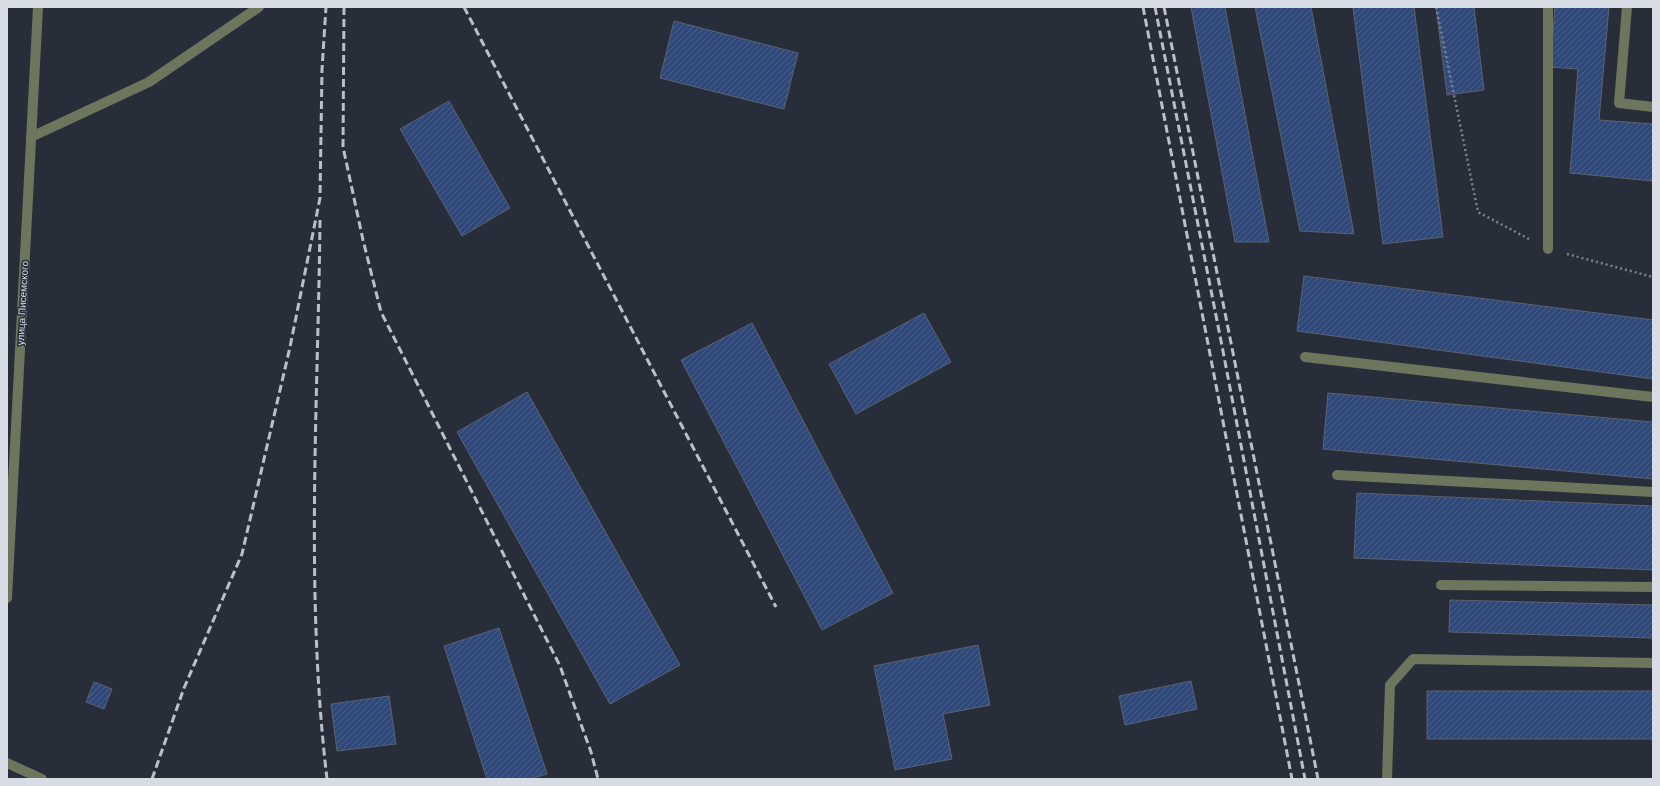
<svg xmlns="http://www.w3.org/2000/svg" width="1660" height="786" font-family="Helvetica,sans-serif">
	<style>
		.building { fill: url(#building-hatch); stroke: #5b6270 }
		.lines { fill: none; stroke-linecap: round; stroke-linejoin: round }
		.path { stroke: #7d838d; stroke-width: 2.5; stroke-dasharray: 2 3; stroke-linecap: butt }
		.minor { stroke: #6d755c; stroke-width: 10 }
		.rail { stroke: #babfc8; stroke-width: 3; stroke-dasharray: 8 4; stroke-linecap: butt }
		.labels { text-anchor: middle; stroke-width: 3; stroke-linejoin: round; paint-order: stroke }
		.street-label { font-size: 10px; fill: #d8dde5; stroke: #272e3a }
	</style>
	<defs>
		<pattern id="building-hatch" width="6" height="6" patternUnits="userSpaceOnUse"><rect width="6" height="6" fill="#304878"/><path d="M-1 1l2-2M0 6l6-6M5 7l2-2" fill="none" stroke="#4d628b"/></pattern>
	</defs>
	<rect width="100%" height="100%" fill="#272e3a"/>
	<path class="building" d="M1191 7H1225L1269 242H1235Z
		M1255 7H1311L1354 234 1300 231Z
		M1353 7H1414L1443 237 1383 244Z
		M1436 7H1474L1484 90 1447 95Z
		M1555 7H1609L1599 120 1653 124V181L1570 173 1578 69 1550 67Z
		M674 21 798 53 784 109 660 78Z
		M449 101 510 208 462 236 400 129Z
		M1304 276 1653 320V379L1297 331Z
		M924 313 951 362 856 414 829 364Z
		M752 323 893 593 822 630 681 360Z
		M527 392 680 665 610 704 457 432Z
		M1328 393 1653 422V479L1323 449Z
		M1357 493 1653 506V570L1354 558Z
		M1450 600 1653 605V638L1449 632Z
		M499 628 547 774 530 779H487L444 646Z
		M978 645 990 705 943 714 952 759 895 770 874 666Z
		M1191 681 1197 709 1125 725 1119 696Z
		M94 682 112 689 104 709 86 702Z
		M1427 691H1653V739H1427Z
		M389 696 396 744 337 751 331 704Z"/>
	<g class="lines">
		<path class="path" d="M1436 7 1478 212 1529 239
			M1567 254 1653 277"/>
		<path class="minor" d="M1627 7 1619 103 1653 107
			M31 137 149 82 259 7
			M1548 249V7
			M1305 357 1653 397
			M1337 475 1653 492
			M1441 585 1653 587
			M7 598 38 7
			M7 763 42 779
			M1387 779 1390 685 1413 659 1653 663"/>
		<path class="rail" d="M344 7 343 147 363 240 381 312 560 666 591 752 598 779
			M464 7 776 607
			M1143 7 1292 779
			M1155 7 1222 346 1305 779
			M1164 7 1318 779
			M320 220C318 407 305 593 327 779
			M152 779 184 688 242 554 290 347 320 198 322 69 326 7"/>
	</g>
	<g class="labels">
		<g class="street-label">
			<text transform="translate(22 303) rotate(-87)" y="4">улица Писемского</text>
		</g>
	</g>
	<rect width="1660" height="786" fill="none" stroke="#d8dde5" stroke-width="16"/>
</svg>
